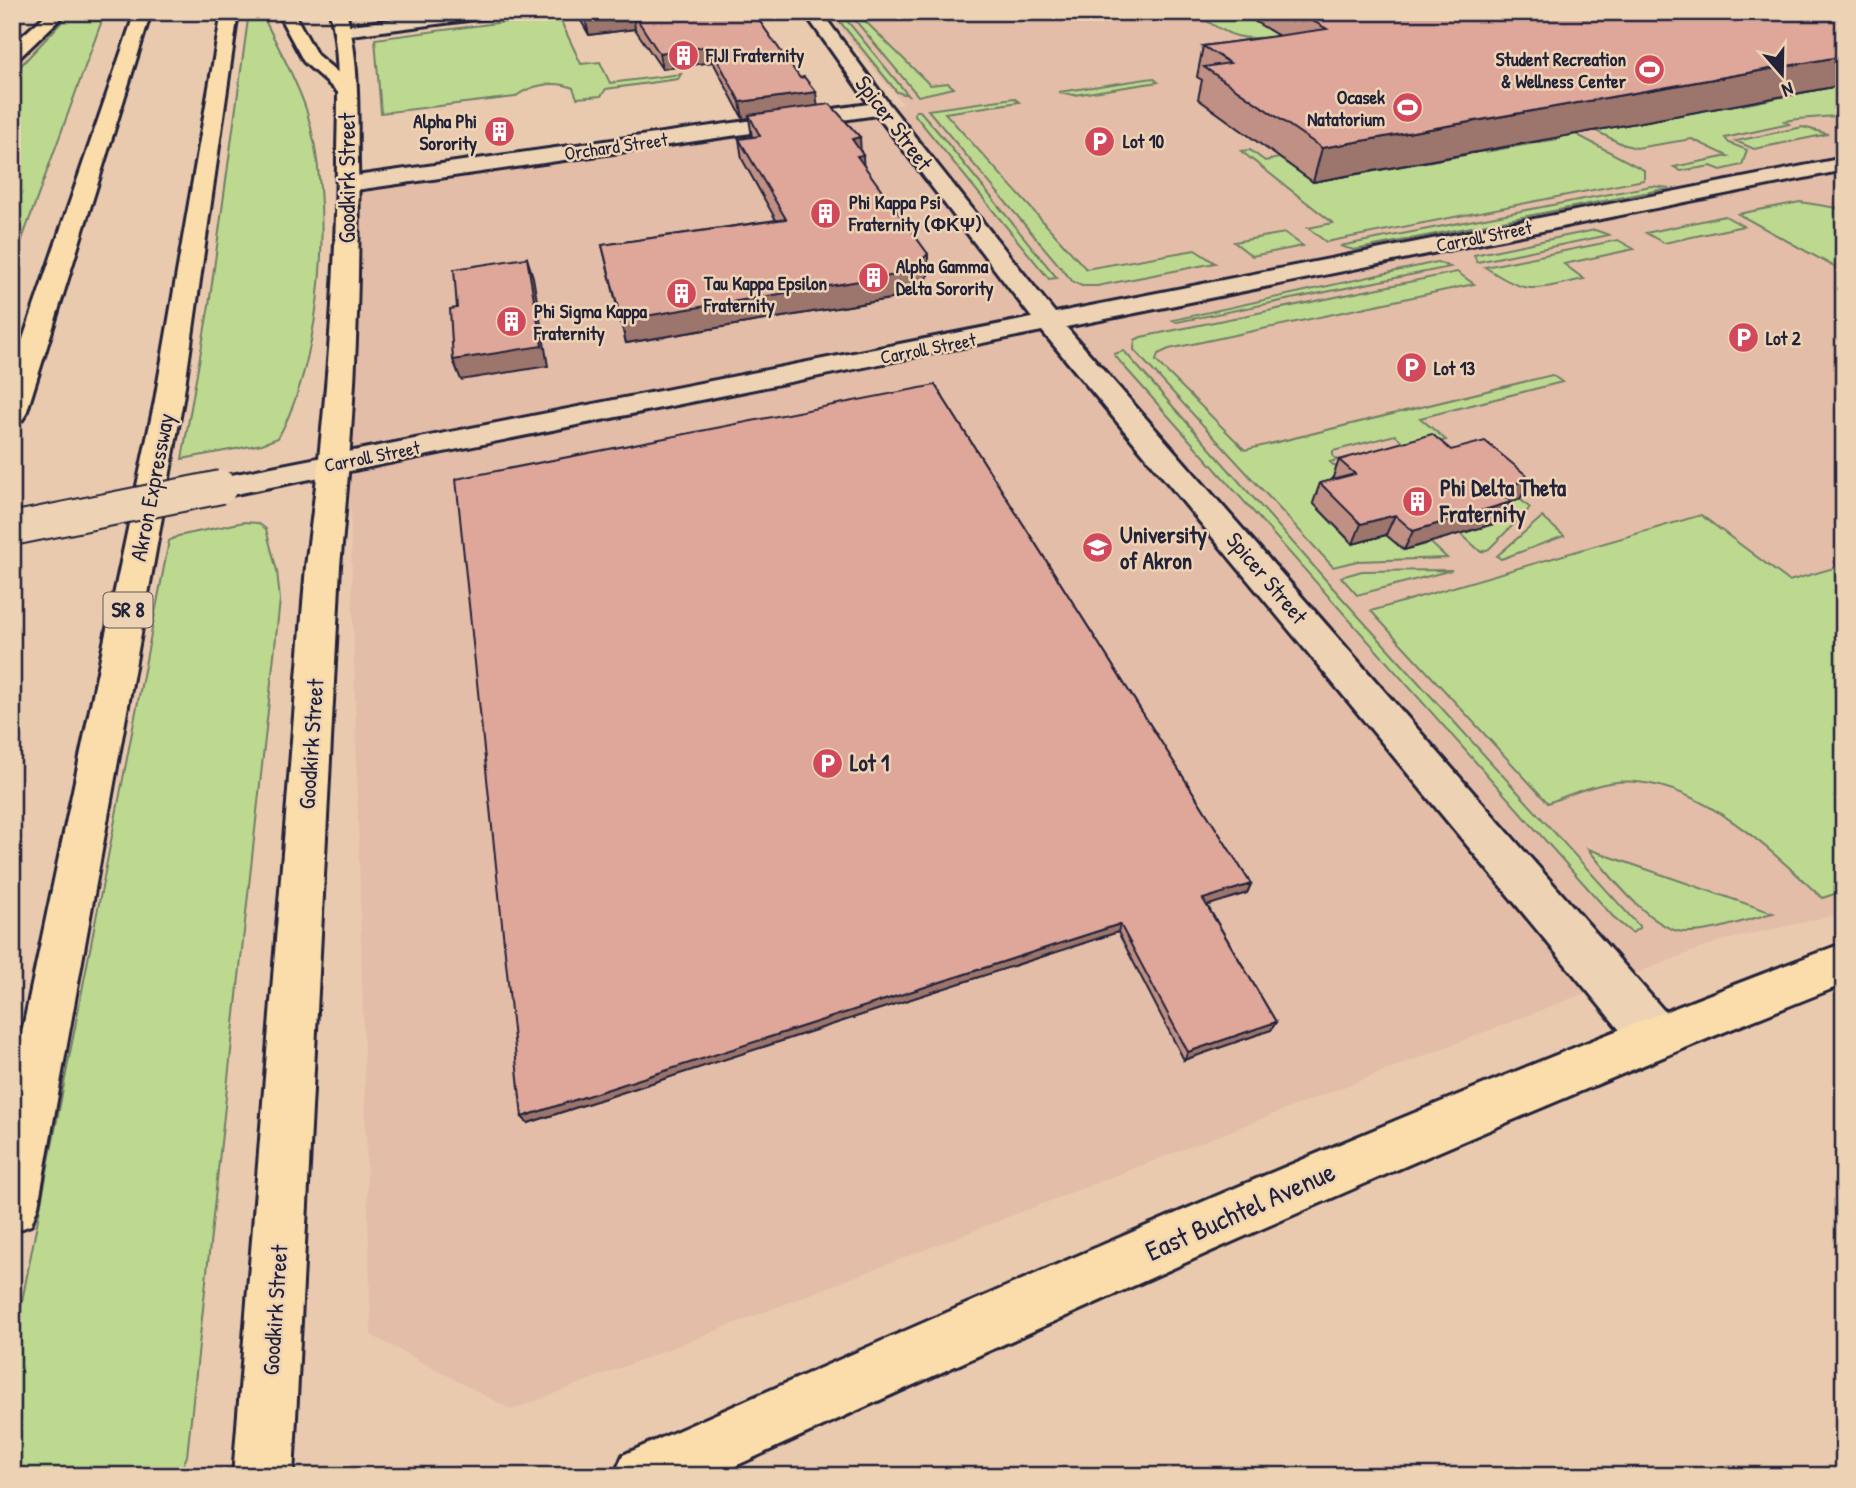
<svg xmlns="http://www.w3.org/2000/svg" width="1856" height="1488" font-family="'Patrick Hand',sans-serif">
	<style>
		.built { fill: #e3bda7 }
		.green { fill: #bdd990; stroke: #707e66; stroke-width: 2 }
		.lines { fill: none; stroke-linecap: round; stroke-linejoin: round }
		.minor-casing { stroke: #22223b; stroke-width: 6 }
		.major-casing { stroke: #22223b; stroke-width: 6 }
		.highway-casing { stroke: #22223b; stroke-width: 6 }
		.minor { fill: #edd3b4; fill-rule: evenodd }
		.major { fill: #faddab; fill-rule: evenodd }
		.highway { fill: #faddab; fill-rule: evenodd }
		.minor-bridge-casing { stroke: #22223b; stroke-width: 36; stroke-linecap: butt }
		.minor-bridge { stroke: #edd3b4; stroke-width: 32 }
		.wall { fill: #c09084; stroke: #22223b; stroke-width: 2 }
		.shaded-wall { fill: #9c756c; stroke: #22223b; stroke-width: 2 }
		.building { fill: #dfa79a; stroke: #22223b; stroke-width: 2 }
		.labels { text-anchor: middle; stroke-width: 5; stroke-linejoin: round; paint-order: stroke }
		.far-poi-label { font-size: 19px; font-weight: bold; fill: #22223b; stroke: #edd3b4; text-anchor: start }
		.far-street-label { font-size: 19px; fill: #22223b; stroke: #edd3b4 }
		.shield { fill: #edd3b4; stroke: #5f575f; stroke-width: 2 }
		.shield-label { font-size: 21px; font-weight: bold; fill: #22223b }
		.street-label { font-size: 23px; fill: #22223b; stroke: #edd3b4 }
		.poi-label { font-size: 23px; font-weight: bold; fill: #22223b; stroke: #edd3b4; text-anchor: start }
		.near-street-label { font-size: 28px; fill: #22223b; stroke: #edd3b4 }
	</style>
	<rect width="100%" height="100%" fill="#eacaaf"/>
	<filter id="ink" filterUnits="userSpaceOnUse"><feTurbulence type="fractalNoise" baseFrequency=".0143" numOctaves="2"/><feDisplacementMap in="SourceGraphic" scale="14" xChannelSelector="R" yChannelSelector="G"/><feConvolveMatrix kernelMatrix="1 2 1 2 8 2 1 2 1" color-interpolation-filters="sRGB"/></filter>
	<g filter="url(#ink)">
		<path class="built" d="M826 12H1844V913L1717 942 512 1410 371 1335 342 183 903 104Z"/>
		<path class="green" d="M71 12H105L12 267V75Z
			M249 12H261C276 44 295 76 306 109 334 199 324 355 278 438L262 444 182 459 209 305Z
			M832 12H840L908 95 897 92Z
			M1192 12H1239L1279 36C1235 42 1230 35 1192 12Z
			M558 15 581 64 600 62 610 83 681 74 678 79 606 89 601 96 577 98 573 88C555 80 530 85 515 97L381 113 375 39Z
			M863 19 930 85 948 83 954 88 918 96 855 20Z
			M1844 67V115C1823 118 1805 117 1784 121L1789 124 1725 138 1729 143 1747 150 1742 165 1721 170 1711 166 1681 171 1674 167 1728 156 1692 139 1636 148 1622 144 1592 129 1734 101 1743 105 1836 86 1816 77Z
			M1153 78 1158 82 1074 95 1059 92Z
			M1014 98 1019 102 945 113 1086 269 1195 250 1215 263 1097 286H1082L1073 282 928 110Z
			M916 111H920L939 133 1057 278 1049 279 914 114Z
			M1551 121 1644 170V180L1326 242 1308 228 1333 223 1241 151 1250 150 1265 161 1279 158 1313 182 1466 155 1430 132 1445 129 1485 152 1558 139 1533 124Z
			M1803 127 1828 134 1754 149 1736 141Z
			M1651 186 1670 188 1354 250 1340 246Z
			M1800 202 1844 209V272L1738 214Z
			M1725 216 1743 226 1664 243 1646 233Z
			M1595 230 1609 235 1477 262 1474 255Z
			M1285 233 1303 246 1252 256 1234 242Z
			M1618 240 1634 249 1564 264 1584 279C1534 289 1529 297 1485 267Z
			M1437 262 1450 267 1177 322 1173 320Z
			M1457 272 1474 284 1169 349 1158 354 1156 361 1245 450 1552 375 1562 382 1420 418 1446 440 1411 449 1395 435 1333 451V456L1337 460 1330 462 1346 476 1313 503 1352 544 1386 535 1404 550 1431 543 1447 558 1357 561 1333 567 1134 350 1135 340 1141 337Z
			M1124 351 1332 587 1640 927 1632 933 1616 920 1122 364 1114 354Z
			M1520 499 1530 508 1489 549 1481 552 1461 534 1500 522 1486 509Z
			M1701 515 1789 581 1844 565V891L1822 898C1773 852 1707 788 1637 782 1606 779 1575 792 1548 803L1371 611Z
			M1542 517 1564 536 1501 559 1497 556Z
			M244 522 258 523 266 529 277 571 280 600 187 1456 179 1476H12V1353L169 541 178 536Z
			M1452 570 1357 595 1341 577 1362 571Z
			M1588 849 1773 913C1745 920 1713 933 1684 932 1651 930 1608 873 1588 849Z"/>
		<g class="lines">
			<defs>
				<path id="minor" d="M451 12H500L492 17 343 36 334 31 343 26Z
					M804 12H821L889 104 1055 313 1844 158V170L1066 327 1672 1020 1679 1036 1672 1052 1655 1059 1638 1052 1042 331 221 497 210 494 206 487 210 480 221 477 1032 318 877 115 349 191 341 189 338 184 341 179 349 177 869 104Z"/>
				<path id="major" d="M330 12H346C360 60 357 112 358 161 361 296 353 432 340 566L293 1476H233L306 566C324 432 336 296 337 161 337 112 342 60 330 12Z
					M1844 943V984C1461 1135 1087 1306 713 1476H614L623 1455C1027 1277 1430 1098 1844 943Z"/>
				<path id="highway" d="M49 12H67L18 59 12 60V45Z
					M135 12H151L26 414 22 420 12 423V371Z
					M222 12H238L183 400 38 1206 31 1225 12 1232V1080L155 400Z
					M277 12H293L317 55 354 86 356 90 354 94H340L304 62Z"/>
			</defs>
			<use href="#minor" class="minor-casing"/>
			<use href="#major" class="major-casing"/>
			<use href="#highway" class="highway-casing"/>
			<use href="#minor" class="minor"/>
			<use href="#major" class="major"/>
			<use href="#highway" class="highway"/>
			<defs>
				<path id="minor-bridge" d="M12 529 221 487"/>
			</defs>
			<use href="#minor-bridge" class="minor-bridge-casing"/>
			<use href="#minor-bridge" class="minor-bridge"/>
		</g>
		<path class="wall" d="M576 12H753L818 106 861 152 863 164 928 276 908 296 626 343 602 245 776 220 742 159 739 139 752 137 749 118 743 119 713 62 662 69 635 29 589 35Z
			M1239 12H1844V74L1833 87 1313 182 1198 99 1202 80 1197 77 1203 46 1279 36Z
			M935 385 1251 884 1247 893 1207 905 1276 1022 1271 1030 1184 1060 1118 932 528 1123 522 1117Z
			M1451 450 1531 479 1520 499 1511 502 1500 522 1404 550 1386 535 1353 544 1313 503 1320 483 1332 480 1339 460Z"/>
		<path class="shaded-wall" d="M633 13 635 29 589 35 585 19Z
			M710 46 713 62 662 69 659 53Z
			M1844 56V74L1833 87 1313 182 1322 148Z
			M816 92 818 109 749 115V118L743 119 740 102Z
			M860 137 861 155H863L864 176 852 139Z
			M928 254V276L908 296 626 343 621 320Z
			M527 258 533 277 548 366 461 380 453 360Z
			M1531 479 1520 499 1486 509 1496 489Z
			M1511 502 1500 522 1404 550 1413 531Z
			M1395 515 1386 535 1353 544 1361 524Z
			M1251 884 1247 893 1200 908 1203 899Z
			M1120 924 1118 932 528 1123 522 1117Z
			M1276 1022 1271 1030 1184 1060 1188 1052Z"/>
		<path class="building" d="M581 12H753L800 78 804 77 816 92 740 102 710 46 659 53 633 13 585 19Z
			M1297 12H1844V56L1322 148 1204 67 1230 63 1203 46 1327 29Z
			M830 104 860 137 852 139 863 155 857 156 928 254 908 273 621 320 602 245 786 219 739 139 760 136 749 115Z
			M527 258 542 346 453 360 450 309 457 308 454 269Z
			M935 385 1251 884 1203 899 1276 1022 1188 1052 1120 924 522 1117 456 479Z
			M1432 434 1451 450 1485 441 1531 479 1496 489 1511 502 1413 531 1395 515 1361 524 1320 483 1355 474 1339 460Z"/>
	</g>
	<defs>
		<symbol id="building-disc" viewBox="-11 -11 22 22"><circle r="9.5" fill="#d1495b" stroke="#edd3b4"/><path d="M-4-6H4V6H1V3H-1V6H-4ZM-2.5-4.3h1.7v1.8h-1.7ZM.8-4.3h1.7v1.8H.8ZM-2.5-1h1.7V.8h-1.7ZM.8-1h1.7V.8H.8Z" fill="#fff"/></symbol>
		<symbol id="stadium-disc" viewBox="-11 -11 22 22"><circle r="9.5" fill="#d1495b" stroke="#edd3b4"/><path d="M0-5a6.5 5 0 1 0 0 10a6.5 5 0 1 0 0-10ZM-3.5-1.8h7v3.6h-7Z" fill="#fff"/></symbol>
		<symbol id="parking-disc" viewBox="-11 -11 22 22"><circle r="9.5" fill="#d1495b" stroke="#edd3b4"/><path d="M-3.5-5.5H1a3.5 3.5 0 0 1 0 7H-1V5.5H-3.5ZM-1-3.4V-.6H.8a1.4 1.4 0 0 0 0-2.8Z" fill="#fff"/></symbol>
		<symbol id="university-disc" viewBox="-11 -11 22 22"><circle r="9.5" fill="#d1495b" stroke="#edd3b4"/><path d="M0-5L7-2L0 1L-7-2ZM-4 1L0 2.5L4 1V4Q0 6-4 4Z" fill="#fff"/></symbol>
	</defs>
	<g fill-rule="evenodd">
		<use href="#building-disc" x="666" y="38" width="35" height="35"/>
		<use href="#stadium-disc" x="1632" y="52" width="35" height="35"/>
		<use href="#stadium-disc" x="1390" y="90" width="35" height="35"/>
		<use href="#building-disc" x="482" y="114" width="35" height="35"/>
		<use href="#parking-disc" x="1082" y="124" width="35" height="35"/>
		<use href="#building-disc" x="808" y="196" width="35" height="35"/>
		<use href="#building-disc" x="856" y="260" width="35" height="35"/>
		<use href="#building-disc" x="664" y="276" width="35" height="35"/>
		<use href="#building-disc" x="494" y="304" width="35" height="35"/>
		<use href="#parking-disc" x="1726" y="320" width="35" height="35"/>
		<use href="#parking-disc" x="1394" y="350" width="35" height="35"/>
		<use href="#building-disc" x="1400" y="484" width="35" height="35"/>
		<use href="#university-disc" x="1080" y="530" width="35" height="35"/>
		<use href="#parking-disc" x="810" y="746" width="35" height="35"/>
	</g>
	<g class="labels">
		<g class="far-poi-label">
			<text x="706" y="62">FIJI Fraternity</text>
			<text x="1626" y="66" text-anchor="end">Student Recreation<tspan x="1626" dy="22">&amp; Wellness Center</tspan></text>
			<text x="1385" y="104" text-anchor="end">Ocasek<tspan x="1385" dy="22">Natatorium</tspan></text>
			<text x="477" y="128" text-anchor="end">Alpha Phi<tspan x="477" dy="22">Sorority</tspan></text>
			<text x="1123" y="148">Lot 10</text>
			<text x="849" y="209">Phi Kappa Psi<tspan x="849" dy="22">Fraternity (ΦΚΨ)</tspan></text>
			<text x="896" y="273">Alpha Gamma<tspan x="896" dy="22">Delta Sorority</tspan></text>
			<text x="704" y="290">Tau Kappa Epsilon<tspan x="704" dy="22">Fraternity</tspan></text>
			<text x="534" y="318">Phi Sigma Kappa<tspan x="534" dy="22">Fraternity</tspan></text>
			<text x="1766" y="345">Lot 2</text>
			<text x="1434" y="375">Lot 13</text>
		</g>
		<g class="far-street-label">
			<text transform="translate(616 146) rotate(-8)" y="7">Orchard Street</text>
			<text transform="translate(1484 236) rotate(-11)" y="7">Carroll Street</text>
			<text transform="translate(928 348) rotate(-11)" y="7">Carroll Street</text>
			<text transform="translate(372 456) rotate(-11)" y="7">Carroll Street</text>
		</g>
		<rect class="shield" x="103.5" y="592.5" width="49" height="35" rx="5"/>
		<g class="shield-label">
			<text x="128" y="617">SR 8</text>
		</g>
		<g class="street-label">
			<text transform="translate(894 123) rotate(53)" y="8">Spicer Street</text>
			<text transform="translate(347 178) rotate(-90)" y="8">Goodkirk Street</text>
			<text transform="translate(152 487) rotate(-79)" y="8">Akron Expressway</text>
			<text transform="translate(1267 578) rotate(50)" y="8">Spicer Street</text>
			<text transform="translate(311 744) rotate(-86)" y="8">Goodkirk Street</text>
			<text transform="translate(275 1310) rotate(-86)" y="8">Goodkirk Street</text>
		</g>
		<g class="poi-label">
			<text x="1440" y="496">Phi Delta Theta<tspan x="1440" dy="26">Fraternity</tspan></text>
			<text x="1120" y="543">University<tspan x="1120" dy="26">of Akron</tspan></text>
			<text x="850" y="771">Lot 1</text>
		</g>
		<g class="near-street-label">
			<text transform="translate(1240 1211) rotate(-24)" y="10">East Buchtel Avenue</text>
		</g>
	</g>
	<rect width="1856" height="1488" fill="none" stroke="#edd3b4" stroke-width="42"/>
	<rect x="21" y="21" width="1814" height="1446" fill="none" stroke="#22223b" stroke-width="2.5" filter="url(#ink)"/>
	<g transform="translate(1782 74) rotate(160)" stroke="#edd3b4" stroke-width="5" paint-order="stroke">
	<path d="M0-5L12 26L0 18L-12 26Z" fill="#22223b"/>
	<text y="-10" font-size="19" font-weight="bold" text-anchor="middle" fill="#22223b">N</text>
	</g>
</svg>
